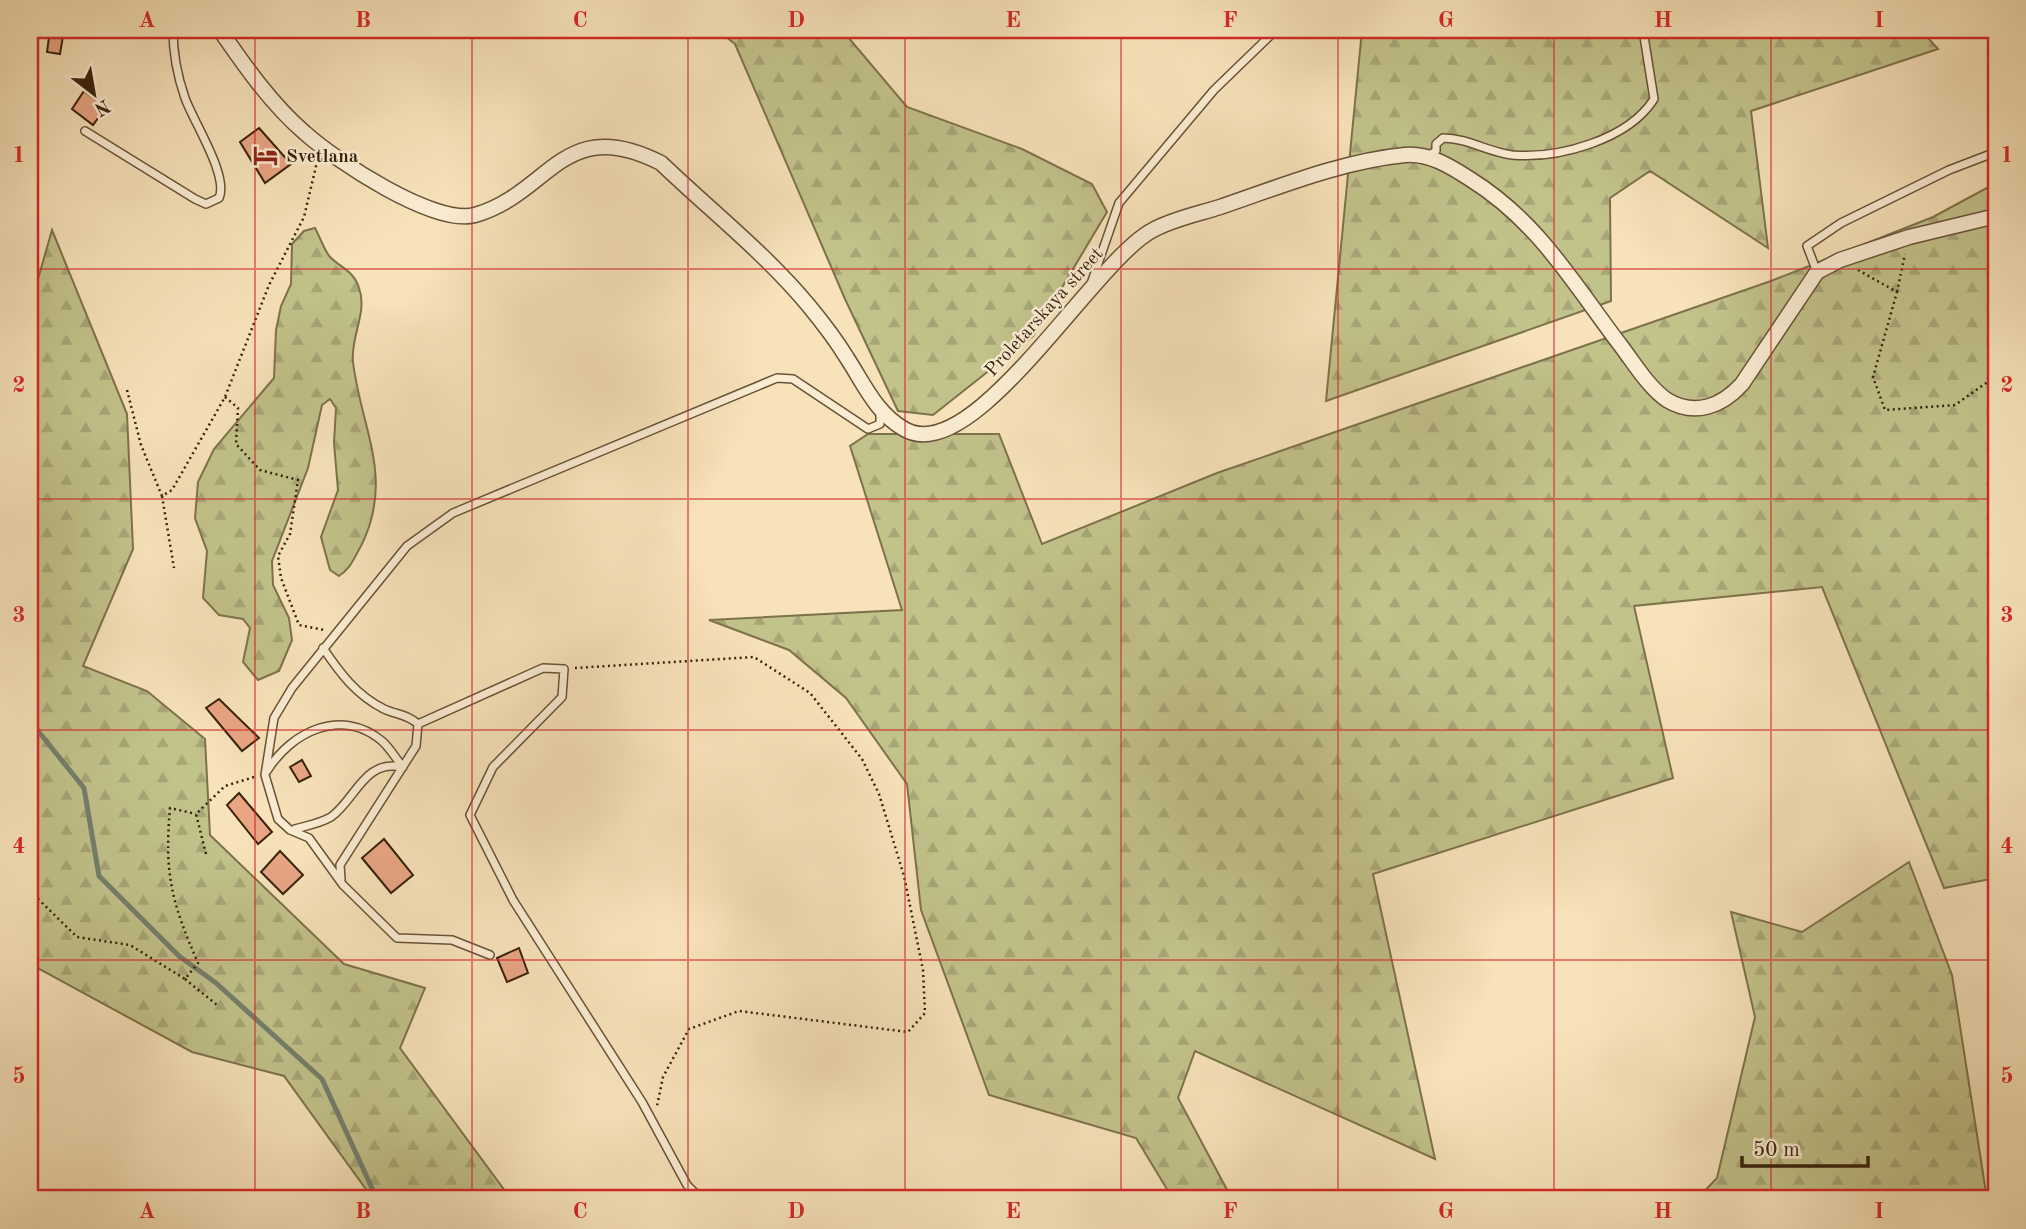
<svg xmlns="http://www.w3.org/2000/svg" width="2026" height="1229" font-family="'Old Standard TT',serif">
	<style>
		.forest { fill: url(#forest-firs); stroke: #7d724b; stroke-width: 2 }
		.lines { fill: none; stroke-linecap: round; stroke-linejoin: round }
		.stream { stroke: #75806c; stroke-width: 5 }
		.building { fill: #e9a584; stroke: #38220b; stroke-width: 2 }
		.lane-casing { stroke: #685236; stroke-width: 10 }
		.street-casing { stroke: #685236; stroke-width: 17 }
		.path { stroke: #38220b; stroke-width: 2.5; stroke-dasharray: 2 3.5; stroke-linecap: butt }
		.lane { stroke: #faecd2; stroke-width: 7 }
		.street { stroke: #faecd2; stroke-width: 14 }
		.grid { fill: none; stroke: #d62828; stroke-width: 2; stroke-opacity: 0.55 }
		.labels { text-anchor: middle; stroke-width: 5; stroke-linejoin: round; paint-order: stroke }
		.poi-label { font-size: 19px; font-weight: bold; fill: #38220b; stroke: #faecd2; text-anchor: start }
		.street-label { font-size: 19px; fill: #38220b; stroke: #faecd2 }
		.neatline { fill: none; stroke: #d62828; stroke-width: 2.5 }
		.grid-label { font-size: 23px; text-anchor: middle; font-weight: bold; fill: #d62828 }
	</style>
	<defs>
		<pattern id="forest-firs" width="22" height="20" patternUnits="userSpaceOnUse" patternTransform="scale(1.75)"><rect width="22" height="20" fill="#c2c28b"/><path d="M5 1l3.5 6h-7zM16 11l3.5 6h-7z" fill="#a7a677"/></pattern>
	</defs>
	<rect width="100%" height="100%" fill="#f7e2b9"/>
	<filter id="stains"><feTurbulence type="fractalNoise" baseFrequency=".00286" numOctaves="4"/><feColorMatrix values="0 0 0 0 .2 0 0 0 0 .09 0 0 0 0 .02 0 0 0 .5 -.17"/></filter>
	<radialGradient id="worn" r=".72"><stop offset=".6" stop-color="#630" stop-opacity="0"/><stop offset="1" stop-color="#630" stop-opacity=".3"/></radialGradient>
	<path class="forest" d="M717 30H842L907 107 1022 149 1092 184 1107 212 1033 336 933 415 898 411 845 299 735 44Z
		M1362 30H1921L1938 49 1751 111 1768 248 1650 171 1610 198 1611 301 1326 401Z
		M1996 183V878L1944 888 1822 587 1634 606 1673 778 1373 874 1435 1159 1195 1051 1178 1098 1232 1199H1173L1136 1138 989 1095 921 910 907 784 846 698 789 650 709 620 902 610 850 446 868 434H999L1042 544 1217 473 1771 281 1933 217Z
		M315 228C320 237 324 250 330 257 341 268 354 271 359 288 368 312 350 338 353 362 361 429 395 478 361 546 354 558 351 568 339 576L330 570 321 537 338 490 334 443 336 408 330 399 322 405 308 468 272 561 273 585 289 618 292 640 279 671 258 680 243 662 250 628 243 619 219 615 203 598 207 551 195 518 198 482 214 449 274 378 276 330 281 306 291 284 292 244 304 231Z
		M52 230 127 414 133 549 83 666 147 691 205 739 210 835 344 964 425 988 400 1048 511 1199H373L284 1076 192 1052 30 964V307Z
		M1909 862 1952 975 1987 1199H1697L1717 1178 1755 1017 1731 912 1802 932Z"/>
	<g class="lines">
		<path class="stream" d="M30 721 84 788 99 876 179 956 216 983 322 1079 377 1199"/>
	</g>
	<path class="building" d="M50 30H64L60 54 47 52Z
		M84 91 106 107 93 125 72 109Z
		M259 128 291 164 265 183 240 142Z
		M219 699 259 738 242 751 206 708Z
		M302 760 311 776 299 782 290 767Z
		M239 793 272 832 258 844 227 805Z
		M384 839 413 875 391 893 362 858Z
		M280 851 303 875 283 894 261 872Z
		M519 948 528 973 507 982 497 958Z"/>
	<g class="lines">
		<defs>
			<path id="lane" d="M85 131 195 199 206 204 219 198C229 176 194 123 185 98 177 75 173 54 173 30
				M1427 156 1436 151V144L1443 138C1467 138 1488 152 1512 155 1558 159 1628 140 1654 99L1643 30
				M1817 272 1807 246 1841 223 1949 170 1996 152
				M1092 281 1119 203 1214 90 1276 30
				M323 648C340 673 356 695 384 709 397 715 407 714 418 724L543 668 564 669 562 697 493 767 470 815 513 900 642 1102 687 1185 701 1199
				M267 771C291 732 341 707 382 741 390 748 396 759 403 767
				M295 829C306 826 321 823 331 817 356 799 364 759 402 767
				M341 879 340 865 416 746 418 724
				M490 955 452 940 397 938 343 885 309 838 290 830 278 819 265 775 274 718 292 688 407 546 453 513 777 378 793 379 868 429 880 424V411"/>
			<path id="street" d="M220 30C244 65 272 105 305 133 335 160 434 226 475 215 551 193 563 113 661 163 710 210 766 254 809 306 823 323 836 340 847 358 864 384 876 413 904 429 973 470 1094 260 1153 230 1173 219 1198 214 1220 207 1279 187 1342 161 1405 155 1429 153 1450 166 1470 179 1539 222 1573 283 1621 346 1634 363 1649 388 1667 400 1695 417 1722 406 1742 384L1817 272 1840 260 1909 237 1996 216"/>
		</defs>
		<use href="#lane" class="lane-casing"/>
		<use href="#street" class="street-casing"/>
		<path class="path" d="M1858 270 1897 292 1873 377 1885 410 1955 405 1996 376
			M1897 292 1905 254
			M127 390 141 445 162 496 172 490 225 397 269 285 304 217 317 162
			M225 397 238 408 236 444 260 470 298 480 290 534 278 556 281 578 299 625 324 630
			M162 496 174 568
			M575 668 754 657 810 693 862 759 879 794 904 876 923 970 925 1013 908 1032 739 1011 689 1029 663 1077 657 1106
			M206 854 196 814 225 786 254 777
			M30 891 77 937 130 945 185 979 198 963C172 903 164 875 170 808L196 814
			M185 979 217 1005"/>
		<use href="#lane" class="lane"/>
		<use href="#street" class="street"/>
	</g>
	<path class="grid" d="M255 30V1199M472 30V1199M688 30V1199M905 30V1199M1121 30V1199M1338 30V1199M1554 30V1199M1771 30V1199M30 269H1996M30 499H1996M30 730H1996M30 960H1996"/>
	<defs>
		<symbol id="hotel-bare" viewBox="-9 -9 18 18"><path d="M-6-4.5h1.5V1H6V5H4.5V3h-9V5H-6ZM-4 0a1.8 1.8 0 1 1 3.6 0ZM.5 0V-2.5h3Q6-2.5 6 0Z" fill="#8f2418" stroke="#faecd2" stroke-width="2.5" paint-order="stroke"/></symbol>
	</defs>
	<g fill-rule="evenodd">
		<use href="#hotel-bare" x="248" y="138" width="35" height="35"/>
	</g>
	<g class="labels">
		<g class="poi-label">
			<text x="286" y="162">Svetlana</text>
		</g>
		<g class="street-label">
			<text transform="translate(1043 311) rotate(-48)" y="7">Proletarskaya street</text>
		</g>
	</g>
	<rect width="2026" height="1229" fill="none" stroke="#f7e2b9" stroke-width="77"/>
	<g transform="translate(94 94) rotate(149)" stroke="#faecd2" stroke-width="5" paint-order="stroke">
	<path d="M0-5L12 26L0 18L-12 26Z" fill="#38220b"/>
	<text y="-10" font-size="19" font-weight="bold" text-anchor="middle" fill="#38220b">N</text>
	</g>
	<path d="M1742 1156v10h126v-10" fill="none" stroke="#38220b" stroke-width="3.5"/>
	<text x="1753" y="1156" font-size="21" fill="#38220b" stroke="#faecd2" stroke-width="5" paint-order="stroke">50 m</text>
	<rect x="38" y="38" width="1950" height="1152" class="neatline"/>
	<g class="grid-label">
		<text x="147" y="27">A</text>
		<text x="363" y="27">B</text>
		<text x="580" y="27">C</text>
		<text x="796" y="27">D</text>
		<text x="1013" y="27">E</text>
		<text x="1230" y="27">F</text>
		<text x="1446" y="27">G</text>
		<text x="1663" y="27">H</text>
		<text x="1879" y="27">I</text>
		<text x="19" y="162">1</text>
		<text x="2007" y="162">1</text>
		<text x="19" y="392">2</text>
		<text x="2007" y="392">2</text>
		<text x="19" y="622">3</text>
		<text x="2007" y="622">3</text>
		<text x="19" y="853">4</text>
		<text x="2007" y="853">4</text>
		<text x="19" y="1083">5</text>
		<text x="2007" y="1083">5</text>
		<text x="147" y="1218">A</text>
		<text x="363" y="1218">B</text>
		<text x="580" y="1218">C</text>
		<text x="796" y="1218">D</text>
		<text x="1013" y="1218">E</text>
		<text x="1230" y="1218">F</text>
		<text x="1446" y="1218">G</text>
		<text x="1663" y="1218">H</text>
		<text x="1879" y="1218">I</text>
	</g>
	<rect width="100%" height="100%" filter="url(#stains)"/>
	<rect width="100%" height="100%" fill="url(#worn)"/>
</svg>
